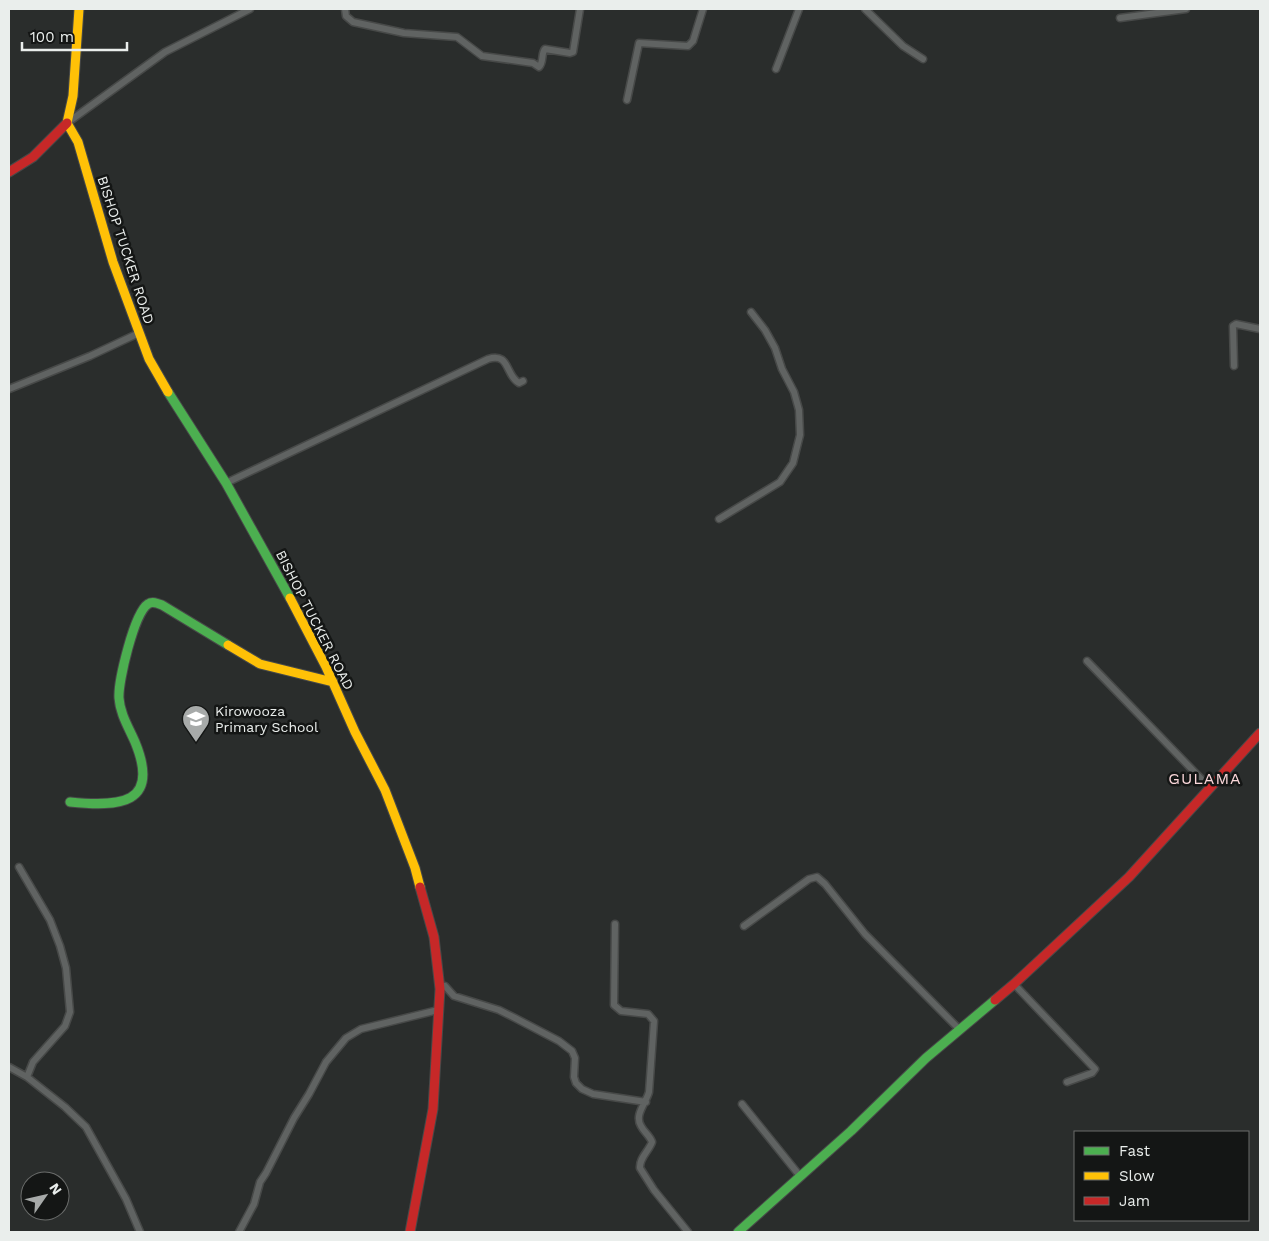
<svg xmlns="http://www.w3.org/2000/svg" width="1269" height="1241" font-family="'Work Sans',sans-serif">
	<style>
		.lines { fill: none; stroke-linecap: round; stroke-linejoin: round }
		.street-casing { stroke: #474948; stroke-width: 9 }
		.fast-casing { stroke: #474948; stroke-width: 11 }
		.slow-casing { stroke: #474948; stroke-width: 11 }
		.jam-casing { stroke: #474948; stroke-width: 11 }
		.street { stroke: #606362; stroke-width: 6 }
		.fast { stroke: #4caf50; stroke-width: 9 }
		.slow { stroke: #ffc107; stroke-width: 9 }
		.jam { stroke: #c62828; stroke-width: 9 }
		.labels { text-anchor: middle; stroke-width: 5; stroke-linejoin: round; paint-order: stroke }
		.street-label { font-size: 14px; fill: #eaeeec; stroke: #141615 }
		.poi-label { font-size: 14px; fill: #eaeeec; stroke: #141615; text-anchor: start }
		.quarter-label { font-size: 16px; letter-spacing: 1px; fill: #fbd7da; stroke: #141615 }
	</style>
	<rect width="100%" height="100%" fill="#2a2d2c"/>
	<g class="lines">
		<defs>
			<path id="street" d="M345 9 346 16 353 22 404 33 457 37 482 56 533 63 539 67C544 62 541 53 545 49L570 53 573 52 580 9
				M865 9 903 46 923 59
				M1120 18 1186 9
				M776 69 799 9
				M627 100 639 43 688 46 693 41 703 9
				M67 123 165 52 250 9
				M1234 366 1233 326 1236 324 1260 329
				M9 389 90 356 139 333
				M226 483 488 359C510 352 505 375 519 383L523 381
				M719 519 780 482 793 463 800 435 799 410 794 392 782 369 775 348 765 330 751 312
				M1087 661 1209 787
				M19 867 50 920 60 946 66 968 70 1012 65 1026 33 1062 27 1077
				M615 924 614 1005 621 1011 648 1014 654 1021 649 1092C646 1103 634 1115 641 1126 644 1132 650 1136 652 1142 649 1151 639 1158 640 1168L654 1190 688 1232
				M744 926 809 879 817 877 825 884 865 934 959 1029
				M1014 984 1095 1069 1092 1073 1067 1082
				M445 986 454 996 499 1010 515 1018 559 1041 572 1051 575 1058 574 1077 576 1083 582 1089 593 1094 646 1102
				M9 1067 27 1077 65 1107 86 1127 126 1199 140 1232
				M742 1104 800 1176
				M239 1232 254 1204 260 1182 266 1173 294 1118 309 1094 326 1062 346 1038 361 1029 438 1010"/>
			<path id="fast" d="M168 392 226 483 290 598
				M70 802C119 807 161 805 135 742 129 728 120 714 119 698 118 682 134 613 148 604 152 601 157 603 162 605L228 645
				M738 1232 851 1131 926 1058 995 1000"/>
			<path id="slow" d="M67 123 78 142 113 262 149 359 168 392
				M67 123 73 96 79 9
				M290 598 326 667 355 732 385 790 415 868 420 887
				M228 645 260 664 333 682"/>
			<path id="jam" d="M9 172 33 157 67 123
				M995 1000 1014 984 1129 877 1260 733
				M410 1232 433 1109 440 989 434 937 420 887"/>
		</defs>
		<use href="#street" class="street-casing"/>
		<use href="#fast" class="fast-casing"/>
		<use href="#slow" class="slow-casing"/>
		<use href="#jam" class="jam-casing"/>
		<use href="#street" class="street"/>
		<use href="#fast" class="fast"/>
		<use href="#slow" class="slow"/>
		<use href="#jam" class="jam"/>
	</g>
	<defs>
		<symbol id="school-pin" viewBox="-11 -11 22 30"><path d="M0 17L-7.5 6A9.5 9.5 0 1 1 7.5 6Z" fill="#a7aaa9" stroke="#141615"/><path d="M0-5L7-2L0 1L-7-2ZM-4 1L0 2.5L4 1V4Q0 6-4 4Z" fill="#fff"/></symbol>
	</defs>
	<g fill-rule="evenodd">
		<use href="#school-pin" x="180" y="703" width="32" height="43"/>
	</g>
	<g class="labels">
		<g class="street-label">
			<text transform="translate(126 250) rotate(72)" y="5">BISHOP TUCKER ROAD</text>
			<text transform="translate(315 620) rotate(63)" y="5">BISHOP TUCKER ROAD</text>
		</g>
		<g class="poi-label">
			<text x="215" y="716">Kirowooza<tspan x="215" dy="16">Primary School</tspan></text>
		</g>
		<g class="quarter-label">
			<text x="1205" y="784">GULAMA</text>
		</g>
	</g>
	<rect width="1269" height="1241" fill="none" stroke="#eaeeec" stroke-width="20"/>
	<rect x="1074" y="1131" width="175" height="90" fill="#141615" stroke="#6a6c6b"/>
	<rect x="1084" y="1147" width="25" height="8" fill="#4caf50" stroke="#6a6c6b"/>
	<text x="1119" y="1156" font-size="15" fill="#eaeeec">Fast</text>
	<rect x="1084" y="1172" width="25" height="8" fill="#ffc107" stroke="#6a6c6b"/>
	<text x="1119" y="1181" font-size="15" fill="#eaeeec">Slow</text>
	<rect x="1084" y="1197" width="25" height="8" fill="#c62828" stroke="#6a6c6b"/>
	<text x="1119" y="1206" font-size="15" fill="#eaeeec">Jam</text>
	<g transform="translate(45 1196) rotate(56)"><circle r="24" fill="#141615" stroke="#6a6c6b"/>
	<path d="M0-4L9 19L0 12L-9 19Z" fill="#a7aaa9"/>
	<text y="-8" font-size="14" font-weight="bold" text-anchor="middle" fill="#eaeeec">N</text>
	</g>
	<path d="M22 42v8h105v-8" fill="none" stroke="#eaeeec" stroke-width="2.5"/>
	<text x="30" y="42" font-size="15" fill="#eaeeec" stroke="#141615" stroke-width="4" paint-order="stroke">100 m</text>
</svg>
